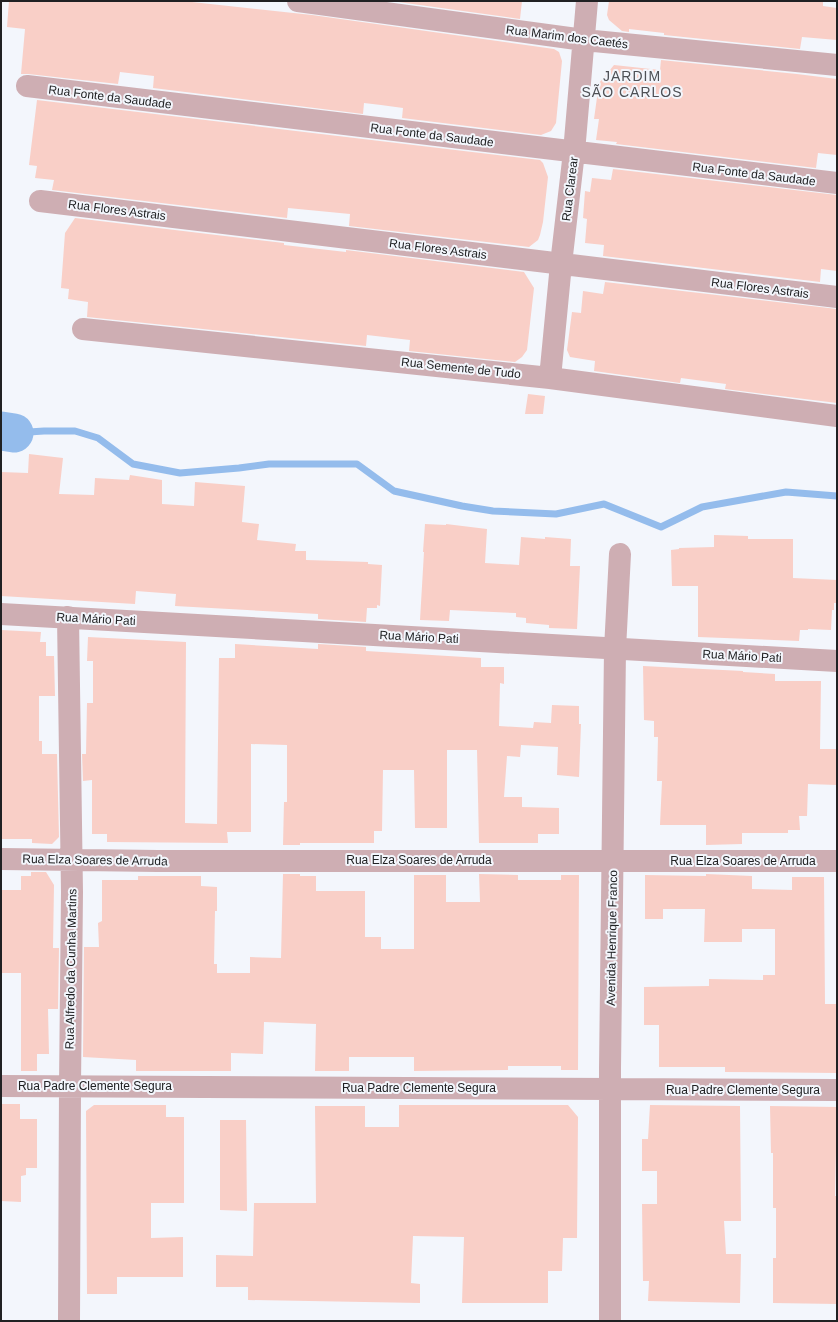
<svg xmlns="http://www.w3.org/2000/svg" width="838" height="1322" font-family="Arial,sans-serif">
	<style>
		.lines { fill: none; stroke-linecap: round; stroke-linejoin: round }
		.stream { stroke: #94bcec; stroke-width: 7 }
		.river { stroke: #94bcec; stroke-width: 39 }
		.building { fill: #f9cfc7 }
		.street { stroke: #ceaeb3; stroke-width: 22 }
		.labels { text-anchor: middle; stroke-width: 4; stroke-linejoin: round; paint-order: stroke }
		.street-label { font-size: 12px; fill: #202123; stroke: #f3f6fc }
		.quarter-label { font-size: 14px; letter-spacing: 1px; fill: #4e5055; stroke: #f3f6fc }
	</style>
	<rect width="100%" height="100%" fill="#f3f6fc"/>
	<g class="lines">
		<path class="stream" d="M1 417 14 433 44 431H75L98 438 133 464 180 473 239 468 269 464H357L394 491 462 506 493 511 556 514 604 504 661 527 702 507 786 492 837 496"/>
		<path class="river" d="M1 431 14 433"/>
	</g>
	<path class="building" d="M9 1H183L312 15 554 49 559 52 562 61 556 123 551 131 541 135 402 118 403 108 381 105 364 103 363 114 153 88 154 76 120 72 118 84 28 74H21L25 29 7 27Z
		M391 1H522L520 19Z
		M609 1H823V6L837 8V40L802 37 800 49 664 35V33L629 29V32L622 31 609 20 607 15Z
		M661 60 797 74 837 79V155L818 153 816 168 616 144 617 142 596 140 599 119H594L599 83 614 65 660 70Z
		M37 100 540 160 543 163 548 177 543 222 540 235 538 240 529 247 349 226 350 214 288 208 287 218 52 190 54 180 35 178 37 166 29 165Z
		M613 169 837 195V271L821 269 820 282 603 256 604 245 585 243 587 219 583 218 585 191 590 192 592 178 611 180Z
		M75 218 284 243V245L346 252V250L524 272 534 288 527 350 522 357 515 362 409 351 410 340 367 335 366 346 87 317 88 302 68 299 69 289 61 288 65 233Z
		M605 282 837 309V403L725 389 726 384 681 378 680 383 594 371 595 361 570 357 567 350 572 312 581 313 583 291 603 294Z
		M528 394 545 396 543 414H525Z
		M29 454 63 458 59 494 94 495 95 478 129 480 130 475 162 480V504L194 506 195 482 245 486 242 522 259 524 257 540 296 544 295 551H306V560L368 562V564L382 565 380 606 377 605V608H367L366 622 318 619V614L175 606 176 594 136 591 135 604 1 596V472L28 473Z
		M425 524 446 525V524L487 529 485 563 519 565 521 537 545 539V537L571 539 570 566H580L577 629 549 628V625L526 623V618L516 617V613L450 610 449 621 420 620 424 552H423Z
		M714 535 748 536V539H793V578L837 580V603H834V610H832L831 630 808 629V630H800L799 641 698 637V586H672L671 550 679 549V548L714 547Z
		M1 630 41 632 40 642H46V656H54L55 696H39V741H42V754H57L59 837 52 844 32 843V839H1Z
		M88 637 186 642 185 823 217 824 219 658H235V644L318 649V644L366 647V651L481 658V667H504V684L500 683 499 726 533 728 534 722 551 723 552 705 579 706V724H581L579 777 557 775 558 747 521 745 520 757 507 756 504 797H522V807L559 808V834H538V843H479L477 750H447V828H415L414 770H383L382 831H374V843H300V845H283L284 802H287V745L251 744V832H227L228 843 107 842V834H92V780L83 781 82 754H86L87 703H93V661H87Z
		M643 666 743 671V672L775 674V681H821L820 749H837V785L808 784 807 816H799L800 830H788V833H742V844L706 845V825H660L662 781H657L658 737H654V721L644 720Z
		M31 872H46L54 885 53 948H59L58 1009H48L49 1054H37V1071H21V973H1V890H21V876H31Z
		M283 874H300V876H316V891H365V937H381V949H414V875H446V902H480L479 874 518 875V880H561V875H579L578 1070H561V1066H508V1070L414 1071V1057H349V1071H315L316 1024 264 1022 263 1054 231 1053V1071H136V1060L83 1057 84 947H99L98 923 102 921V880H138V876H201V886L217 887V911H215L214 964H217V973H250V957L281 958Z
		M706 874 752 876V889L792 890V877H824L825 1004H837V1073L725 1072V1067H659V1025H644V987L709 986V979L763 980V975H775V929H742V942H704L705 909H663V919H645V875L706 876Z
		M1 1104H20V1119H37V1168H26V1175L21 1176V1202L1 1201Z
		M94 1105H166V1117H184V1203H151V1238L183 1237V1277H117V1294H87L86 1111Z
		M399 1105H568L578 1117 577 1238H563L562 1271H548V1303H462L464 1237 413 1236 411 1283 420 1284V1303L248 1300V1287H216V1255L253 1256 254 1203H316L315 1106H365V1127H399Z
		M650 1105 740 1106 741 1221H724L726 1254H741L740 1303 648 1301 649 1281H643L642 1204H657V1171H642V1139H648Z
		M770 1106 837 1107 835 1196H837V1304L773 1303V1258H776V1208H773V1153H771Z
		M220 1120H246L247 1211 220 1210Z"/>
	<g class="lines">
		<path class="street" d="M298 1 584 40 837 65
			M27 86 837 183
			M40 201 837 297
			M83 329 550 378 837 416
			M550 378 561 264 574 152 587 1
			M1 614 837 661
			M68 617 72 892 70 1086 69 1321
			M1 859 158 861H837
			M1 1086 837 1090
			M610 1321V1069L615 649 620 554"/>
	</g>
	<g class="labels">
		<g class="street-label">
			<text transform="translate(567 37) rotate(7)" y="4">Rua Marim dos Caetés</text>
			<text transform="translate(110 97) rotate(7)" y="4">Rua Fonte da Saudade</text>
			<text transform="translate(432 135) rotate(7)" y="4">Rua Fonte da Saudade</text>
			<text transform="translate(754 174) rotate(7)" y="4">Rua Fonte da Saudade</text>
			<text transform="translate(570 189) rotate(-83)" y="4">Rua Clarear</text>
			<text transform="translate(117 210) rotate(7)" y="4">Rua Flores Astrais</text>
			<text transform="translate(438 249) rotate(7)" y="4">Rua Flores Astrais</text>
			<text transform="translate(760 288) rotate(7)" y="4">Rua Flores Astrais</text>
			<text transform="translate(461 368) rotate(6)" y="4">Rua Semente de Tudo</text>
			<text transform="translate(96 619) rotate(3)" y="4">Rua Mário Pati</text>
			<text transform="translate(419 637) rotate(3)" y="4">Rua Mário Pati</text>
			<text transform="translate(742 656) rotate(3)" y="4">Rua Mário Pati</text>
			<text transform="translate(95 860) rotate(1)" y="4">Rua Elza Soares de Arruda</text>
			<text x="419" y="864">Rua Elza Soares de Arruda</text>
			<text x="743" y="865">Rua Elza Soares de Arruda</text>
			<text transform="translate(612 938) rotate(-89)" y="4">Avenida Henrique Franco</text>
			<text transform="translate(71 969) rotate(-89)" y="4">Rua Alfredo da Cunha Martins</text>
			<text x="95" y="1090">Rua Padre Clemente Segura</text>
			<text x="419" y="1092">Rua Padre Clemente Segura</text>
			<text x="743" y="1094">Rua Padre Clemente Segura</text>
		</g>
		<g class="quarter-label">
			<text x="632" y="81">JARDIM<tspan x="632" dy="16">SÃO CARLOS</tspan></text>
		</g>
	</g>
	<rect width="838" height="1322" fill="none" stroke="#202123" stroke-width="4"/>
</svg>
